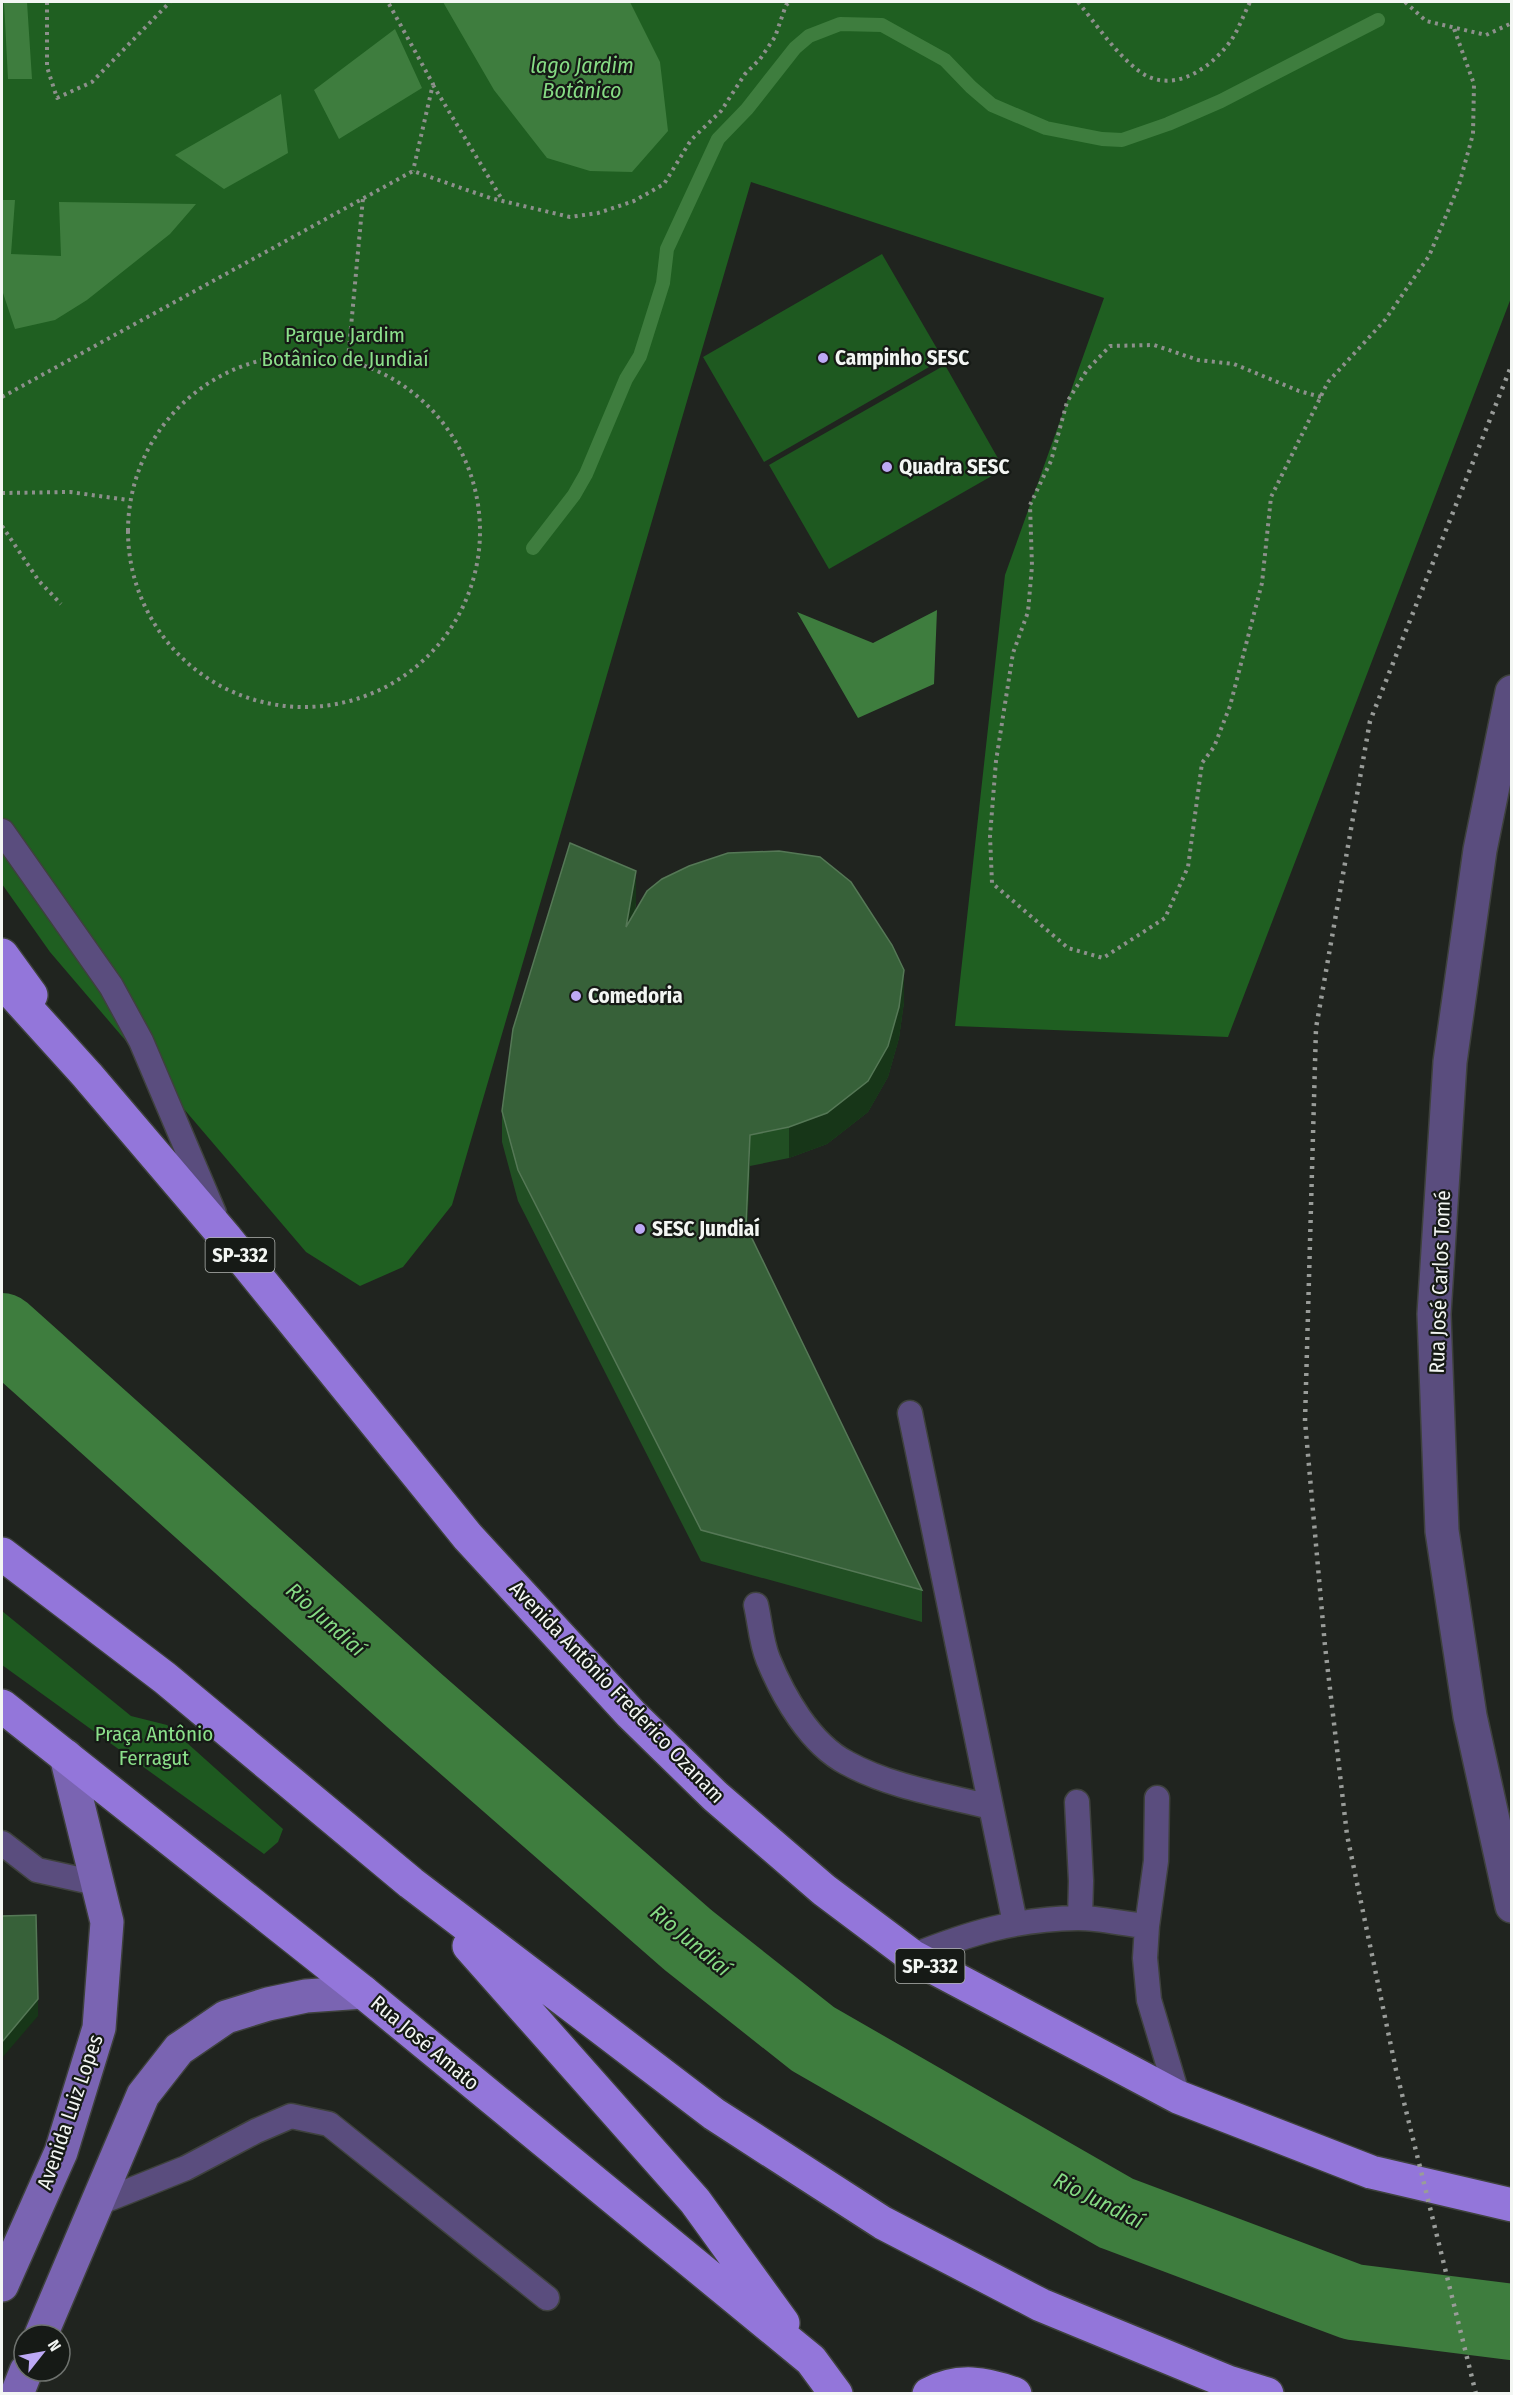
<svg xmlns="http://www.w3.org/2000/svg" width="1513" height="2395" font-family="'Fira Sans Condensed',sans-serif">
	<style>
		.green { fill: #1e5920 }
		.forest { fill: #1f5f21 }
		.water { fill: #3e7d3e }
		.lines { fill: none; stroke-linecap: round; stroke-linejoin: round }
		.stream { stroke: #3e7d3e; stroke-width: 14 }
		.river { stroke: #3e7d3e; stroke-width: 76 }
		.lane-casing { stroke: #3e413d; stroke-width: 27 }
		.street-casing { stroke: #3e413d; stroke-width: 36 }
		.secondary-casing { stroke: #3e413d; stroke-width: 36 }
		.primary-casing { stroke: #3e413d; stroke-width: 36 }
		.path { stroke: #8d908c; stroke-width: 4; stroke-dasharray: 3 4.5; stroke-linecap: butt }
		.lane { stroke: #5a4d7e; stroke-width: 24 }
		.street { stroke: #5a4d7e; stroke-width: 33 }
		.secondary { stroke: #7a64b2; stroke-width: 33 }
		.primary { stroke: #9376da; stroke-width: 33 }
		.rail { stroke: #999c99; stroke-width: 4.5; stroke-dasharray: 3 6; stroke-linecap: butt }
		.wall { fill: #214f23 }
		.shaded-wall { fill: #173618 }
		.building { fill: #376139; stroke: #557856; stroke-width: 1.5 }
		.poi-dot { fill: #bda9f5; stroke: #161a16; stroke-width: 2 }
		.labels { text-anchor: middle; stroke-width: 4.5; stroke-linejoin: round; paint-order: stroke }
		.shield { fill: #161a16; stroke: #b1b4b1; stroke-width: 1.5 }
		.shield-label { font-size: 20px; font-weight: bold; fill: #f3f6f3 }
		.park-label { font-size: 21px; fill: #8be08a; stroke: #161a16 }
		.poi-label { font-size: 21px; font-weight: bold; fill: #f3f6f3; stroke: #161a16; text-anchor: start }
		.street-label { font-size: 21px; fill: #f3f6f3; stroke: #161a16 }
		.water-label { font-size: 22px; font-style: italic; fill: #86db84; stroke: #161a16 }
	</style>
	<rect width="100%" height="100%" fill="#20241f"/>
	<path class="green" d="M882 254 943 359 764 462 703 357Z
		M945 365 1004 469 829 569 769 465Z
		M2 1611 131 1716 167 1725 283 1829 278 1842 264 1854 2 1665Z"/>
	<path class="forest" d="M2 2H1511V298L1228 1037 955 1026 1005 575 1104 298 751 182 452 1205 403 1267 360 1286 306 1252 50 952 2 884Z"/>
	<path class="water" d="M4 2H27L32 79H8Z
		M443 2H630L660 62 668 131 632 172 590 171 547 158 494 90Z
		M395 29 422 88 339 139 314 90Z
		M281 94 288 153 224 189 175 155Z
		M2 200H15L11 254 61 256 59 202 196 204 170 234 87 300 55 320 15 329 2 290Z
		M937 610 934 684 858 718 797 612 873 643Z"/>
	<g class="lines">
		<path class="stream" d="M533 548 574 495 586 474 626 379 640 356 663 283 667 249 718 139 747 109 795 48 809 36 840 24 882 25 945 60 971 87 992 105 1046 128 1102 139 1122 140 1168 124 1221 101 1378 20"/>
		<path class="river" d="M2 1331 416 1702 688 1940 813 2039 1116 2213 1353 2302 1512 2322"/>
		<defs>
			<path id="lane" d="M2 831 111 986 141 1041 214 1213
				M910 1413 1015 1923
				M756 1605C760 1622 761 1642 768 1659 783 1696 810 1744 847 1763 891 1787 943 1795 991 1807
				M1157 1798 1156 1861 1147 1926 1145 1958 1149 2000 1178 2097
				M1077 1802 1081 1881 1080 1918
				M2 1843 37 1870 96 1883
				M912 1956C970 1933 1015 1919 1078 1918 1100 1918 1124 1924 1147 1926
				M96 2204 186 2168 256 2131 291 2116 329 2124 547 2298"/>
			<path id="street" d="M1512 692 1480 850 1450 1062 1434 1314 1442 1531 1470 1716 1512 1906"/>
			<path id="secondary" d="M2 2285 61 2152 99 2028 107 1922 66 1756
				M41 2335 143 2095 179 2049 226 2017 268 2004 306 1996 363 1992
				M17 2394 26 2371"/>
			<path id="primary" d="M2 955 31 995
				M2 981 87 1075 225 1237 468 1537 631 1714 715 1796 824 1890 912 1956 1178 2097 1371 2172 1512 2205
				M2 1554 165 1678 411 1883 714 2114 883 2223 1041 2305 1228 2382 1267 2394
				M2 1706 363 1992 811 2360 836 2394
				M469 1946 695 2201 783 2323
				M929 2394C958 2378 986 2383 1015 2394"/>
		</defs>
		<use href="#lane" class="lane-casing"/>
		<use href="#street" class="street-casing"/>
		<use href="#secondary" class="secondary-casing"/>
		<use href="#primary" class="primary-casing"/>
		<path class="path" d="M47 2V67L57 98 92 82 170 2
			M1078 2C1096 24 1115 53 1139 71 1172 96 1212 68 1232 39 1239 28 1244 14 1250 2
			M1405 2 1426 21 1486 35 1512 23
			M389 4 433 84 413 171
			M433 85 503 201
			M128 531a176 176 0 1 1 352 0a176 176 0 1 1-352 0Z
			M348 359 363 198
			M2 397 413 171 490 198 570 217 598 213 634 201 664 184 691 140 721 111 745 74 760 59 775 37 786 5 790 2
			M1321 397 1299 391 1234 364 1198 360 1154 345 1110 346 1087 370 1067 402 1051 461 1030 505 1032 566 1028 612 1013 653 996 761 990 836 992 883 1068 948 1103 958 1165 918 1188 867 1202 763 1214 747 1230 706 1262 583 1271 497 1328 382 1385 320 1429 256 1459 185 1473 134 1474 84 1453 26
			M2 493 70 492 128 500
			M2 526 39 581 61 604"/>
		<use href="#lane" class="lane"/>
		<use href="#street" class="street"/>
		<use href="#secondary" class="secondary"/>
		<use href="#primary" class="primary"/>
		<path class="rail" d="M1476 2394 1396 2070 1347 1835 1325 1646 1305 1421 1316 1028 1370 721 1512 364"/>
	</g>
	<path class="wall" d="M636 902 635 912 904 1002 899 1038 888 1077 868 1112 827 1144 789 1158 750 1166 747 1229 922 1590V1622L701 1561 518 1201 502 1142V1111Z"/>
	<path class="shaded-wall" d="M636 871V902L626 958V927Z
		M904 970V1002L899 1038 888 1077 868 1112 827 1144 789 1158V1127Z
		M750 1135V1166L746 1257V1226Z
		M38 1999V2016L2 2058V2042Z"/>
	<path class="building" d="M570 843 636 871 626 927 647 891 662 879 689 866 728 853 779 851 820 857 851 882 892 945 904 970 899 1007 888 1046 868 1081 827 1113 789 1127 750 1135 746 1226 922 1590 701 1530 518 1170 502 1111 513 1029Z
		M36 1915 38 1999 2 2042V1916Z"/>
	<g class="poi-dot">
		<circle cx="823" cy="358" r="6"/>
		<circle cx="887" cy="467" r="6"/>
		<circle cx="576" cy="996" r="6"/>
		<circle cx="640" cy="1229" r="6"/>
	</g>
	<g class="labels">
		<g class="shield">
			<rect x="205.5" y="1238" width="69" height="34" rx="4.5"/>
			<rect x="895.5" y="1949" width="69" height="34" rx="4.5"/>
		</g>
		<g class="shield-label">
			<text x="240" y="1262">SP-332</text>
			<text x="930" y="1973">SP-332</text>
		</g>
		<g class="park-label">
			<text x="345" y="342">Parque Jardim<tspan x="345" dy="24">Botânico de Jundiaí</tspan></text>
			<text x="154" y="1741">Praça Antônio<tspan x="154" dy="24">Ferragut</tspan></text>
		</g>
		<g class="poi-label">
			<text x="835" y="365">Campinho SESC</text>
			<text x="899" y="474">Quadra SESC</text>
			<text x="588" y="1003">Comedoria</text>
			<text x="652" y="1236">SESC Jundiaí</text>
		</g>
		<g class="street-label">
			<text transform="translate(1440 1282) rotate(-88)" y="7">Rua José Carlos Tomé</text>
			<text transform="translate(617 1692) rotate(46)" y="7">Avenida Antônio Frederico Ozanam</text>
			<text transform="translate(425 2043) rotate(40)" y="7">Rua José Amato</text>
			<text transform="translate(70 2112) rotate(-71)" y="7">Avenida Luiz Lopes</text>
		</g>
		<g class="water-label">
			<text x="582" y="73">lago Jardim<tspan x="582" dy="25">Botânico</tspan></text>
			<text transform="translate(326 1619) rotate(42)" y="8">Rio Jundiaí</text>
			<text transform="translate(691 1940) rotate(40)" y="8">Rio Jundiaí</text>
			<text transform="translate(1099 2200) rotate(27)" y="8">Rio Jundiaí</text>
		</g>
	</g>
	<rect width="1513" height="2395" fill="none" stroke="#f3f6f3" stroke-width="6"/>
	<g transform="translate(42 2353) rotate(59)"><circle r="28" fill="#161a16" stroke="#6e726e" stroke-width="1.5"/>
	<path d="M0-4.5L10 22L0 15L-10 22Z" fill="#bda9f5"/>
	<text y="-9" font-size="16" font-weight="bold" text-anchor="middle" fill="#f3f6f3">N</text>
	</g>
</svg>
